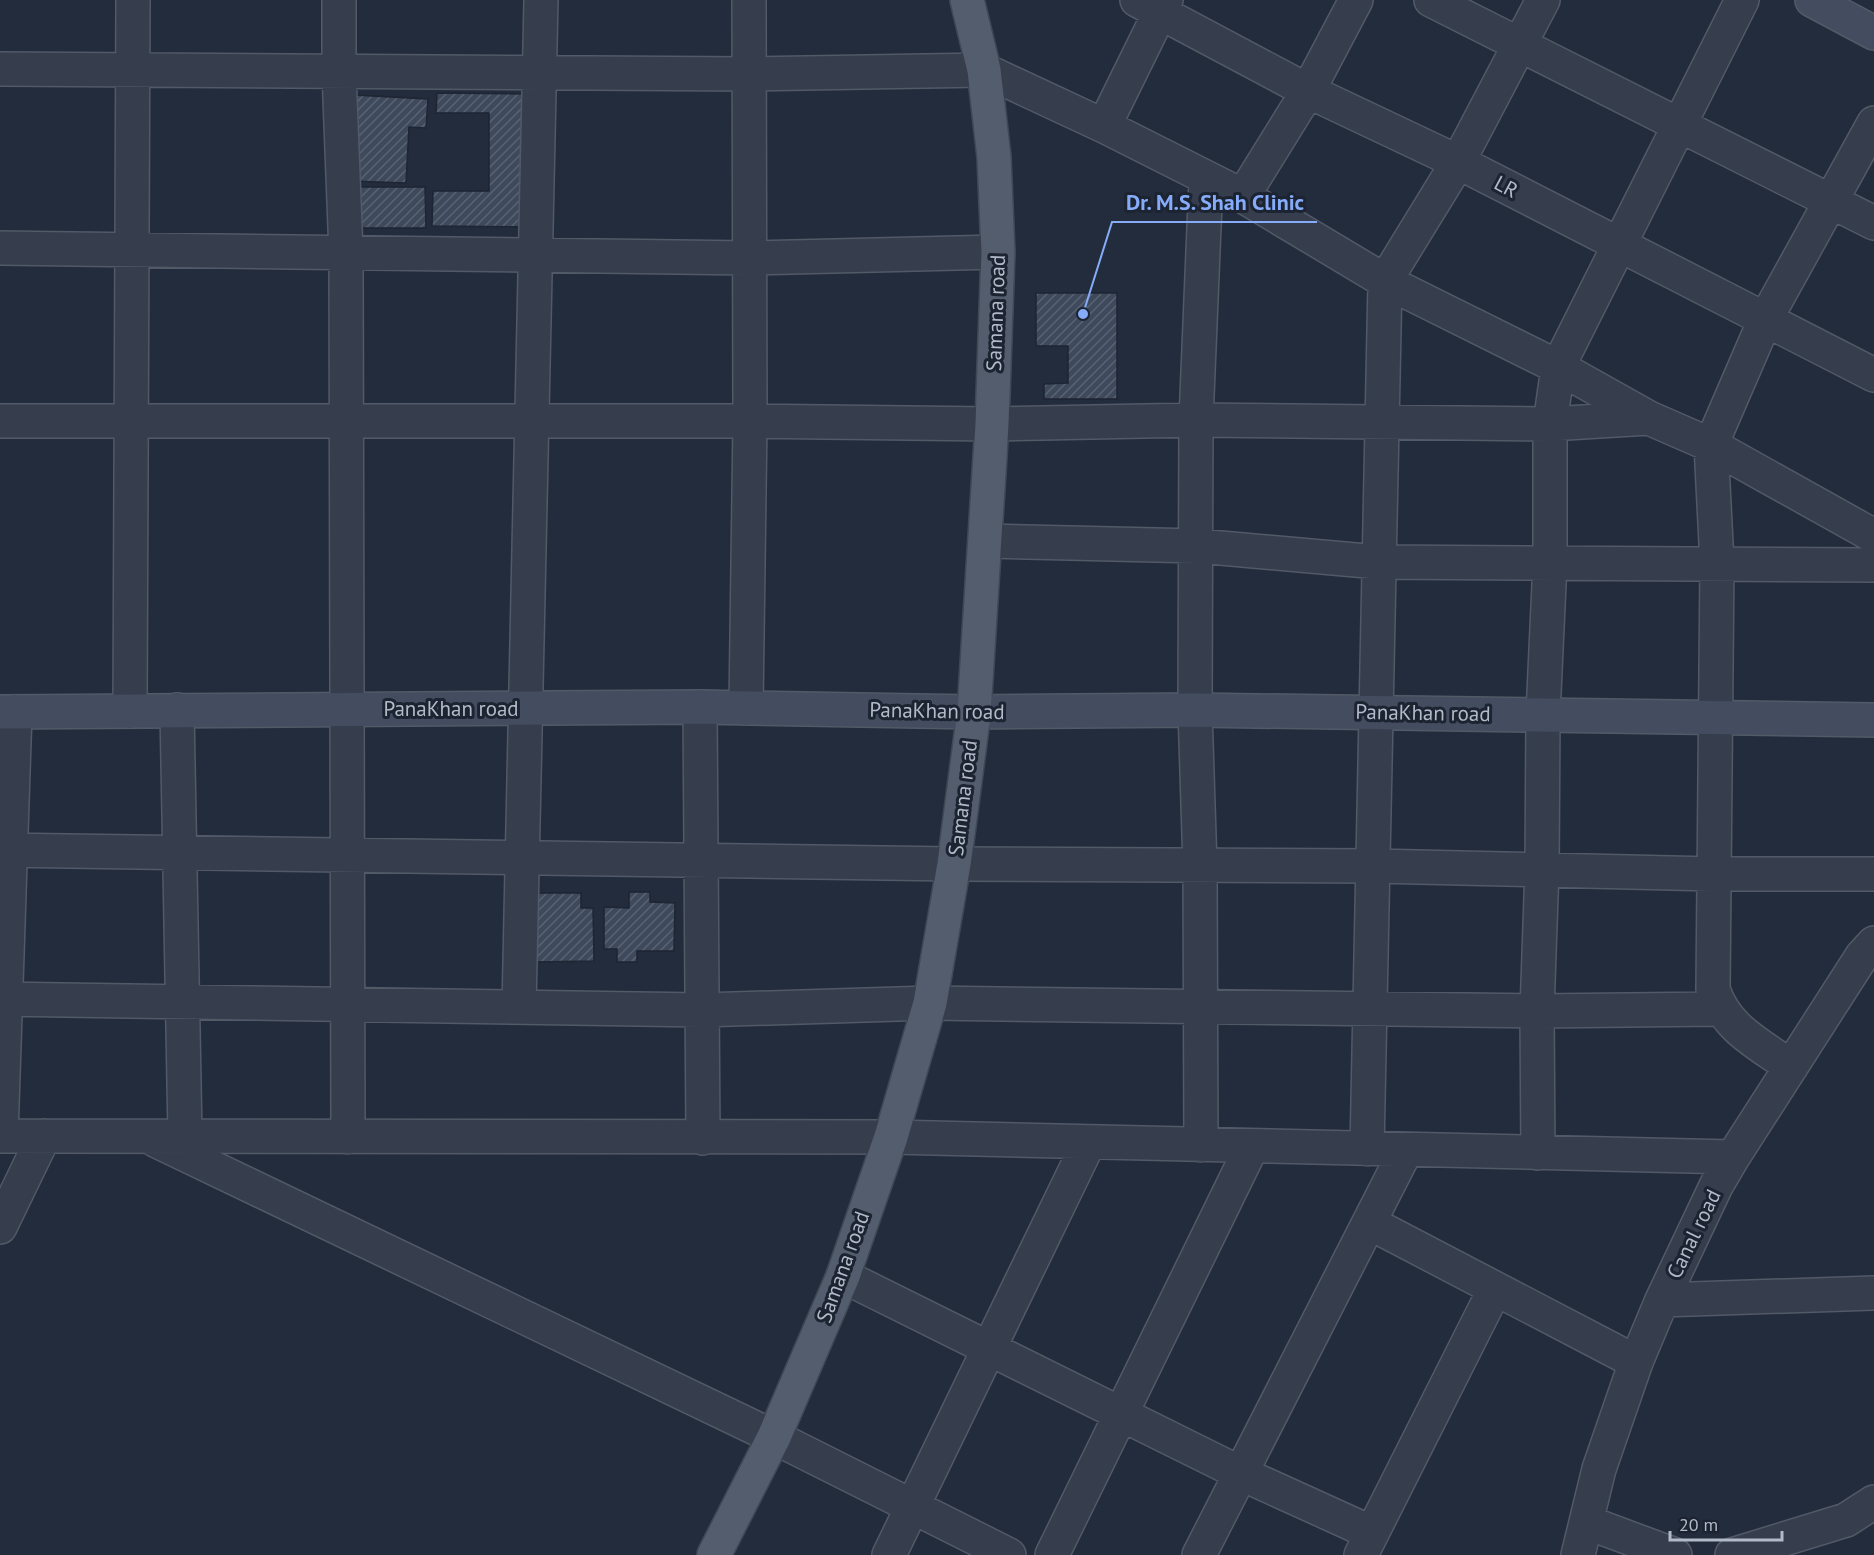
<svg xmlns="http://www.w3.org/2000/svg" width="1874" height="1555" font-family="'PT Sans',sans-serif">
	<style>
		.building { fill: url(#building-hatch); stroke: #1e2533; stroke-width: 1.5 }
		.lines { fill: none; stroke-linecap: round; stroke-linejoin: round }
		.street-casing { stroke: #525967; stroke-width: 36 }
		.secondary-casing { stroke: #525967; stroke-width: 36 }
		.primary-casing { stroke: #404755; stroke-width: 36 }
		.street { stroke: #363e4d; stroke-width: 33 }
		.secondary { stroke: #444d60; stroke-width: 33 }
		.primary { stroke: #545d6d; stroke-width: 33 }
		.labels { text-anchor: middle; stroke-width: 6; stroke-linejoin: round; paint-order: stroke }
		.street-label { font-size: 21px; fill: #b2b9c8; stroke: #1c2331 }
		.leader { fill: none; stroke: #86acf9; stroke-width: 2 }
		.callout-dot { fill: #86acf9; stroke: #1c2331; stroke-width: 2 }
		.callout-label { font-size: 22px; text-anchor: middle; font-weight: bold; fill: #86acf9; stroke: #1c2331; stroke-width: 6; stroke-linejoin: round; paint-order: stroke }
	</style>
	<defs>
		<pattern id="building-hatch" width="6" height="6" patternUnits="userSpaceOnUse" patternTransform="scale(1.5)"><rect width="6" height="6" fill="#3e4a5c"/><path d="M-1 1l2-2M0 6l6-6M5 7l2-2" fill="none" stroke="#586272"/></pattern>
	</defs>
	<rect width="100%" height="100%" fill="#232c3c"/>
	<path class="building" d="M437 93 529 94V227L432 226 433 191H489V113H436Z
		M354 95 428 99 426 128 409 127 406 183 351 181Z
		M357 187H425L426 228H357Z
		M1036 293H1117V399H1044V384L1068 383V346H1036Z
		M629 892H650V902L675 903 674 951H637V962H617V949H604V907L629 908Z
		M532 893H581V908H593L594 961 533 962Z"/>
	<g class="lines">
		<defs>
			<path id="street" d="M339 0V73L346 253 348 1137
				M1137 0 1308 91 1458 162 1874 375
				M1431 0 1874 223
				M0 69 749 74 984 70 1104 126 1243 196 1385 281 1558 367 1649 418 1711 445 1874 536
				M1104 126 1166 0
				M1243 196 1308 91 1356 0
				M0 248 750 258 998 252
				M0 421H750L992 424 1196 420 1550 424 1649 418
				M985 541 1198 546 1378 562 1874 565
				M700 707 703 1138
				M746 708 750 421 749 0
				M177 710 185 1136
				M130 711 133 0
				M0 850 954 864 1374 866 1713 874H1874
				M0 999 702 1010 930 1003 1537 1011 1719 1009
				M519 1007 541 0
				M1791 1067C1758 1043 1726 1029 1713 989L1717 563 1711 445 1765 320 1874 123
				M0 1136 891 1137 1733 1157
				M1 1136 15 712
				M155 1140 774 1437 1009 1555
				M1201 1145 1200 867 1195 710 1196 420 1206 179
				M1367 1149 1385 281 1458 162 1543 0
				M1538 1153 1537 1011 1542 868 1543 715 1550 562V424L1558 367 1742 0
				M1370 1223 1636 1362
				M0 1227 44 1136
				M843 1276 1240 1473 1372 1533
				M1662 1300 1874 1293
				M1586 1522 1675 1555
				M889 1555 1089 1142
				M1052 1555 1252 1146
				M1199 1555 1406 1150
				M1361 1555 1495 1289
				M1578 1555 1599 1469 1636 1362 1662 1300 1716 1186 1733 1157 1862 956 1874 943
				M1732 1555 1846 1520 1874 1502"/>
			<path id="secondary" d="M1812 0 1874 33
				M0 712 700 707 974 712 1195 710 1874 720"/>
			<path id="primary" d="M714 1555 774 1437 843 1276 891 1137 930 1003 954 864 974 712 992 424 998 252 994 157 984 70 967 0"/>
		</defs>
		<use href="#street" class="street-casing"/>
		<use href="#secondary" class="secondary-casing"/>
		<use href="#primary" class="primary-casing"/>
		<use href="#street" class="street"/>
		<use href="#secondary" class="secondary"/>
		<use href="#primary" class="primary"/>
	</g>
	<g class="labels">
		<g class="street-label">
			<text transform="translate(1506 187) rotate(28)" y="7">LR</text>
			<text transform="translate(996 313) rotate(-88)" y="7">Samana road</text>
			<text x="451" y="716">PanaKhan road</text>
			<text transform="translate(937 711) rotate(1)" y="7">PanaKhan road</text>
			<text transform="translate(1423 713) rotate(1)" y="7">PanaKhan road</text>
			<text transform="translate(963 798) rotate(-83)" y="7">Samana road</text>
			<text transform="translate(1694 1234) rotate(-64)" y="7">Canal road</text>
			<text transform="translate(843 1267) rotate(-70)" y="7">Samana road</text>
		</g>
	</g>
	<path class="leader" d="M1083 314L1112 222H1317"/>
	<circle class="callout-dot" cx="1083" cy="314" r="6"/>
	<g class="callout-label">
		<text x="1215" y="210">Dr. M.S. Shah Clinic</text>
	</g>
	<path d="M1670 1531v9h112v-9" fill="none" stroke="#b2b9c8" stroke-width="3"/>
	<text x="1679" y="1531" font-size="18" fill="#b2b9c8" stroke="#1c2331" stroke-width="4.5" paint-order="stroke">20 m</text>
</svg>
